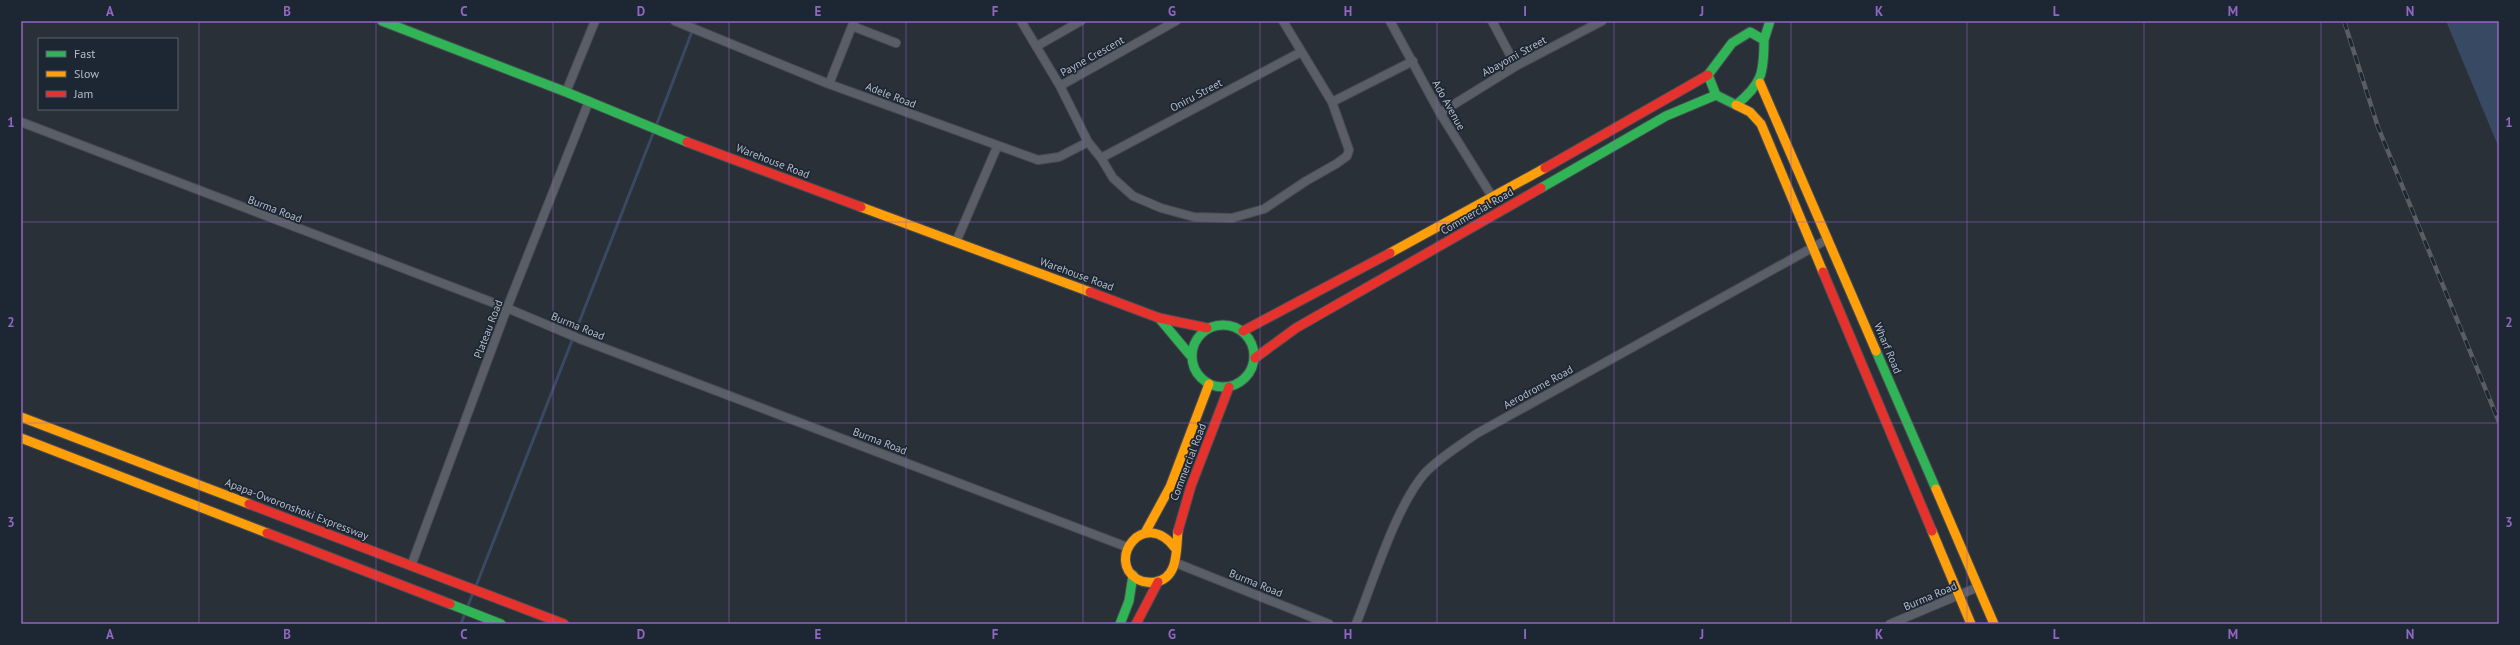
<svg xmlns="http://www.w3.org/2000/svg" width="2520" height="645" font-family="'PT Sans',sans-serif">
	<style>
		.water { fill: #384963 }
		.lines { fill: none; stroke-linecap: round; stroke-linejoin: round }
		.stream { stroke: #384963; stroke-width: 3 }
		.street-casing { stroke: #484c53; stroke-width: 10 }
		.fast-casing { stroke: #484c53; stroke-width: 11 }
		.slow-casing { stroke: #484c53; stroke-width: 11 }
		.jam-casing { stroke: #484c53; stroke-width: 11 }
		.street { stroke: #5a5e66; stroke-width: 8 }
		.fast { stroke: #30b455; stroke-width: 9 }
		.slow { stroke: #ff9f0a; stroke-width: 9 }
		.jam { stroke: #e5322d; stroke-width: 9 }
		.rail-casing { stroke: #595d64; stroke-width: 4.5 }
		.rail { stroke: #1d2633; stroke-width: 3; stroke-dasharray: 9; stroke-linecap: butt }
		.grid { fill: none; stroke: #9266c3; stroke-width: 1; stroke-opacity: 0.55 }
		.labels { text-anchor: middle; stroke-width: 3.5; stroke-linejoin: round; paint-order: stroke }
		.street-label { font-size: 11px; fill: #b4bcc9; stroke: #1d2633 }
		.neatline { fill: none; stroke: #9266c3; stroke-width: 1.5 }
		.grid-label { font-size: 13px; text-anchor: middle; font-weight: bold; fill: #9266c3 }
	</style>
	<rect width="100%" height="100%" fill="#2a3038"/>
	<path class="water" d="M2446 21H2499V148Z"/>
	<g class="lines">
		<path class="stream" d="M656 126 696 21
			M476 586 654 131
			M467 608 473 593
			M461 624 465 613"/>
		<defs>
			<path id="street" d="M675 21 829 84 1038 160 1059 157 1088 142
				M1021 21 1060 86 1088 142 1101 158 1113 178 1133 196 1161 208 1194 217 1232 218 1264 209 1306 181 1336 164 1347 156 1349 150 1332 102 1283 21
				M1390 21 1440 113 1493 198
				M1492 21 1516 66
				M852 26 896 43
				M1037 46 1081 21
				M829 84 854 21
				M1060 86 1176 21
				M566 92 595 21
				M1332 102 1413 61
				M1440 113 1516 66 1602 21
				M21 122 507 308 580 339 1127 547
				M1101 158 1301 52
				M956 242 997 147
				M1176 563 1329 624
				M411 566 507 308 589 101
				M1356 624C1373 582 1396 506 1425 473 1439 458 1459 446 1476 434L1828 239
				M1890 624 1978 587"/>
			<path id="fast" d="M382 21 566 92 687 142
				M1750 32 1764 40C1764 73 1762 84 1736 105L1716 95 1708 75 1732 43Z
				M1764 40 1770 21
				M1541 188 1666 116 1716 95
				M1159 318 1190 355
				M1192 356a31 31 0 1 1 62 0a31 31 0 1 1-62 0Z
				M1876 351 1936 489
				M450 604 501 624
				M1120 624 1129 601 1133 575"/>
			<path id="slow" d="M1760 83 1876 351
				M1736 105 1750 112 1761 124 1823 272
				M861 207 1090 292
				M1390 253 1545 168
				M21 417 249 504
				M21 438 267 533
				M1936 489 1994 624
				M1146 531 1170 487 1209 384
				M1932 531 1971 624
				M1175 548C1144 507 1106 560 1137 579 1142 582 1148 583 1155 582 1179 578 1176 550 1178 531"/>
			<path id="jam" d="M687 142 861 207
				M1545 168 1708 75
				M1823 272 1932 531
				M1090 292 1159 318 1207 328
				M1243 331 1390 253
				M1255 358 1296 328 1541 188
				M249 504 564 624
				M1178 531 1191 486 1229 387
				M267 533 450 604
				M1136 624 1158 582"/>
		</defs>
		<use href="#street" class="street-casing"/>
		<use href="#fast" class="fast-casing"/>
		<use href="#slow" class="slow-casing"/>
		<use href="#jam" class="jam-casing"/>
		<use href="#street" class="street"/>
		<use href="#fast" class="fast"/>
		<use href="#slow" class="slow"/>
		<use href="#jam" class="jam"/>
		<defs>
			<path id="rail" d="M2344 21 2378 127 2499 422"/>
		</defs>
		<use href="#rail" class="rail-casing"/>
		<use href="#rail" class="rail"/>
	</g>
	<path class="grid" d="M199 21V624M376 21V624M553 21V624M729 21V624M906 21V624M1083 21V624M1260 21V624M1437 21V624M1614 21V624M1791 21V624M1967 21V624M2144 21V624M2321 21V624M21 222H2499M21 423H2499"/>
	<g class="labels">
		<g class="street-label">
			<text transform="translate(1092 56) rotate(-29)" y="4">Payne Crescent</text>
			<text transform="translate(1514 56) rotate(-29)" y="4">Abayomi Street</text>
			<text transform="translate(891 95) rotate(21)" y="4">Adele Road</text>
			<text transform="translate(1196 95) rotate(-28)" y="4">Oniru Street</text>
			<text transform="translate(1449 105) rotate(61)" y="4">Ado Avenue</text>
			<text transform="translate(773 161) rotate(21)" y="4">Warehouse Road</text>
			<text transform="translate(275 209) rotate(21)" y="4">Burma Road</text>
			<text transform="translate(1477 211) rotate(-30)" y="4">Commercial Road</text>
			<text transform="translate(1077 274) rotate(20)" y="4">Warehouse Road</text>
			<text transform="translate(578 326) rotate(22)" y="4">Burma Road</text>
			<text transform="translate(488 329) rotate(-69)" y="4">Plateau Road</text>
			<text transform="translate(1888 348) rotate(67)" y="4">Wharf Road</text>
			<text transform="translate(1538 387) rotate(-29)" y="4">Aerodrome Road</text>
			<text transform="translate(880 441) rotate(21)" y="4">Burma Road</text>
			<text transform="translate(1188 462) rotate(-69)" y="4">Commercial Road</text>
			<text transform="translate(297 509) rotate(21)" y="4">Apapa-Oworonshoki Expressway</text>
			<text transform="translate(1256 583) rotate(22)" y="4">Burma Road</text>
			<text transform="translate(1930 596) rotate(-23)" y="4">Burma Road</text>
		</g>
	</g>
	<rect width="2520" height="645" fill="none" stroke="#1d2633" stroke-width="44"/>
	<rect x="38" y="38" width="140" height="72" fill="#1d2633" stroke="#59626f"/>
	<rect x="46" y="51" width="20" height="6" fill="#30b455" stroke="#59626f"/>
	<text x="74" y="58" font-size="12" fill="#b4bcc9">Fast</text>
	<rect x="46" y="71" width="20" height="6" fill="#ff9f0a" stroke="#59626f"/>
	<text x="74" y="78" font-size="12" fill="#b4bcc9">Slow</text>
	<rect x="46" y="91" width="20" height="6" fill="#e5322d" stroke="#59626f"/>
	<text x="74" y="98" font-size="12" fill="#b4bcc9">Jam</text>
	<rect x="22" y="22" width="2476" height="601" class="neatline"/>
	<g class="grid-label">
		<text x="110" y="16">A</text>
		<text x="287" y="16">B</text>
		<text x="464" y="16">C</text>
		<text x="641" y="16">D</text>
		<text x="818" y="16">E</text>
		<text x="995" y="16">F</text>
		<text x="1172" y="16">G</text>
		<text x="1348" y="16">H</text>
		<text x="1525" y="16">I</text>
		<text x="1702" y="16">J</text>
		<text x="1879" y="16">K</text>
		<text x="2056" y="16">L</text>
		<text x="2233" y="16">M</text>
		<text x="2410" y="16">N</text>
		<text x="11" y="127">1</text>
		<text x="2509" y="127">1</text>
		<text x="11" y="327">2</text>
		<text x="2509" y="327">2</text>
		<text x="11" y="527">3</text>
		<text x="2509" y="527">3</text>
		<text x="110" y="639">A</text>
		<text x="287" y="639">B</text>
		<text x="464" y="639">C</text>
		<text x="641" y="639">D</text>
		<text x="818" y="639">E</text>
		<text x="995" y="639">F</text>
		<text x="1172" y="639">G</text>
		<text x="1348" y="639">H</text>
		<text x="1525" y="639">I</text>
		<text x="1702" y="639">J</text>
		<text x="1879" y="639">K</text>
		<text x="2056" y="639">L</text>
		<text x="2233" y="639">M</text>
		<text x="2410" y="639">N</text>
	</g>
</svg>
